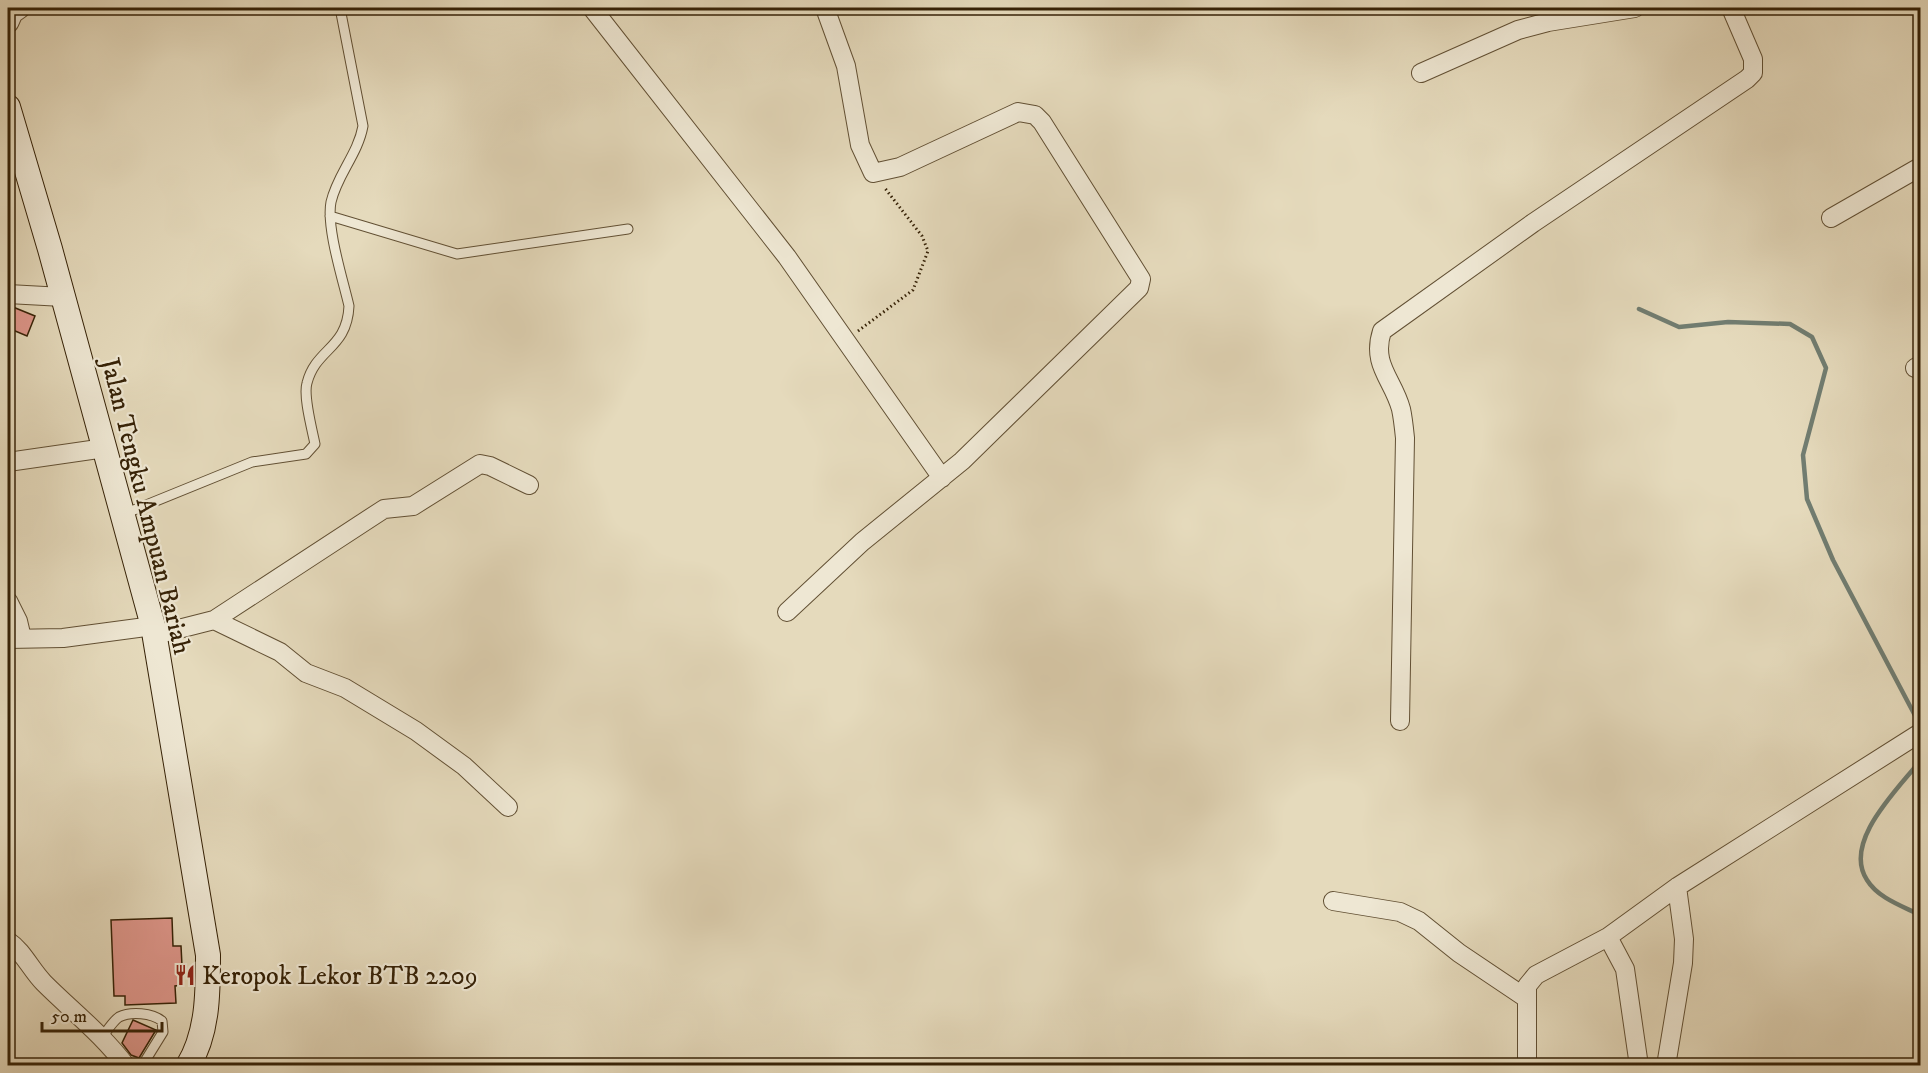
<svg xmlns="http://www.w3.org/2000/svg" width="1928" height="1073" font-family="'IM FELL DW Pica',serif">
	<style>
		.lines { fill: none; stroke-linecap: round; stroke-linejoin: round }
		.stream { stroke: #717d71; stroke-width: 4.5 }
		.building { fill: #df978c; stroke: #362207; stroke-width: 1.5 }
		.service-casing { stroke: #625034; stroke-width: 11 }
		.minor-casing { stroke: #625034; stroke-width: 20 }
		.tertiary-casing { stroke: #625034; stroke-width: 23 }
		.secondary-casing { stroke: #362207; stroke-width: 26 }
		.path { stroke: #362207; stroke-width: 3; stroke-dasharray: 1.5 3; stroke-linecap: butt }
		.service { stroke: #eee7d3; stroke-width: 9 }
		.minor { stroke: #eee7d3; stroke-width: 18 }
		.tertiary { stroke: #eee7d3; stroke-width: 21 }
		.secondary { stroke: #eee7d3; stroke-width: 24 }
		.labels { text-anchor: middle; stroke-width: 4.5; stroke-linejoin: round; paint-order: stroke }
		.street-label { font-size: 26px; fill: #362207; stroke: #eee7d3 }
		.poi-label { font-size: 26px; fill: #362207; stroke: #eee7d3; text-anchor: start }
	</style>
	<rect width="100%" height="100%" fill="#e5dabc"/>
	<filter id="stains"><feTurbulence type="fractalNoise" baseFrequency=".00333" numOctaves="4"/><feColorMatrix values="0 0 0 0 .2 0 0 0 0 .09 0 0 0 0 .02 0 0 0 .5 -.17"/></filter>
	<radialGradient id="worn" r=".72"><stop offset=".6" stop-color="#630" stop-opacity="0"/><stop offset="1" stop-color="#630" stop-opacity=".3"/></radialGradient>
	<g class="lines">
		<path class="stream" d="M1639 309 1679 327 1728 322 1790 324 1812 337 1826 368 1803 455 1807 499 1833 560 1920 725
			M1920 761C1898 789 1842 842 1867 880 1878 898 1902 906 1920 915"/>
	</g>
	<path class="building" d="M8 305 35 316 27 336 8 328Z
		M172 918 173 946H181L183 985 175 986 176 1003 125 1005V996H114L111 920Z
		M133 1020 156 1030 139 1058 131 1055 122 1043Z"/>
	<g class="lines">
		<defs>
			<path id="service" d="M330 216 457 254 628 229
				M124 514 252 462 306 454 315 444C312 429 303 396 307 383 316 348 347 349 349 306 343 280 326 227 331 202 337 175 358 154 363 126L340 8
				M103 1036C107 1031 113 1021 119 1017 131 1011 152 1013 162 1021L163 1032 142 1066"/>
			<path id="minor" d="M592 8 787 257 942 478
				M1421 73 1518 30 1548 22 1635 8
				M1831 218 1920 167
				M8 294 63 297
				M1915 368 1920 365
				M8 462 105 448
				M8 601 18 621 22 638
				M787 612 862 542 962 461 1139 288 1141 279 1042 122 1035 115 1018 112 900 167 873 173 860 145 846 66 825 8
				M214 620 384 509 413 506 480 464 490 466 529 485
				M155 635 214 620 280 652 306 673 345 688 416 731 464 766 508 807
				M8 639 63 638 153 626
				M1400 721 1405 438C1404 428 1403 418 1401 409 1393 379 1371 365 1382 331L1533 223 1747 79 1753 73V59L1731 8
				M1333 901 1400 912 1419 921 1459 953 1526 998
				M1608 937 1625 969 1639 1066
				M8 941C23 951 31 970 44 983 72 1011 102 1034 126 1066
				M1527 1066V986L1536 975 1608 937 1677 887 1920 733
				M1666 1066 1683 963 1684 939 1677 887"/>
			<path id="tertiary" d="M8 22 12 13 19 8"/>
			<path id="secondary" d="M8 107 50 249 153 626 208 955C208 993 208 1033 188 1066"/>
		</defs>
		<use href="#service" class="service-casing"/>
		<use href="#minor" class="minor-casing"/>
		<use href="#tertiary" class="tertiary-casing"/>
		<use href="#secondary" class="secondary-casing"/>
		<path class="path" d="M858 331 913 290 928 251 922 236 884 187"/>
		<use href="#service" class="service"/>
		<use href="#minor" class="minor"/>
		<use href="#tertiary" class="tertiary"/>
		<use href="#secondary" class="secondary"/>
	</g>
	<defs>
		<symbol id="restaurant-bare" viewBox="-9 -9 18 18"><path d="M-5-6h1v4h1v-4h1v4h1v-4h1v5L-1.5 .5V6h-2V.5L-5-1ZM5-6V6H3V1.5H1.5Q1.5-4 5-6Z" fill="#8f2418" stroke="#eee7d3" stroke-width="2.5" paint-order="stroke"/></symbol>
	</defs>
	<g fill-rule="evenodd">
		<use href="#restaurant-bare" x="170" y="960" width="30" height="30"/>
	</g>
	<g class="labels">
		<g class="street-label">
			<text transform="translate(147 506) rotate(76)" y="9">Jalan Tengku Ampuan Bariah</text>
		</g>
		<g class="poi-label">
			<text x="202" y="984">Keropok Lekor BTB 2209</text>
		</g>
	</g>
	<rect width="1928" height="1073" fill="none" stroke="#e5dabc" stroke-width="30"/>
	<rect x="9" y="9" width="1910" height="1055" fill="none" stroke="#362207" stroke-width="3"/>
	<rect x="15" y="15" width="1898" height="1043" fill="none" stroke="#362207" stroke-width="1.5"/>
	<path d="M42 1022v9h120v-9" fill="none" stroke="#362207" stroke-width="3"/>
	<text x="51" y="1022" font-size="18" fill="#362207" stroke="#eee7d3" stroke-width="4.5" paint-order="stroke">50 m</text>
	<rect width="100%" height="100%" filter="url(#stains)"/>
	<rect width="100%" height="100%" fill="url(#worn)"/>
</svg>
